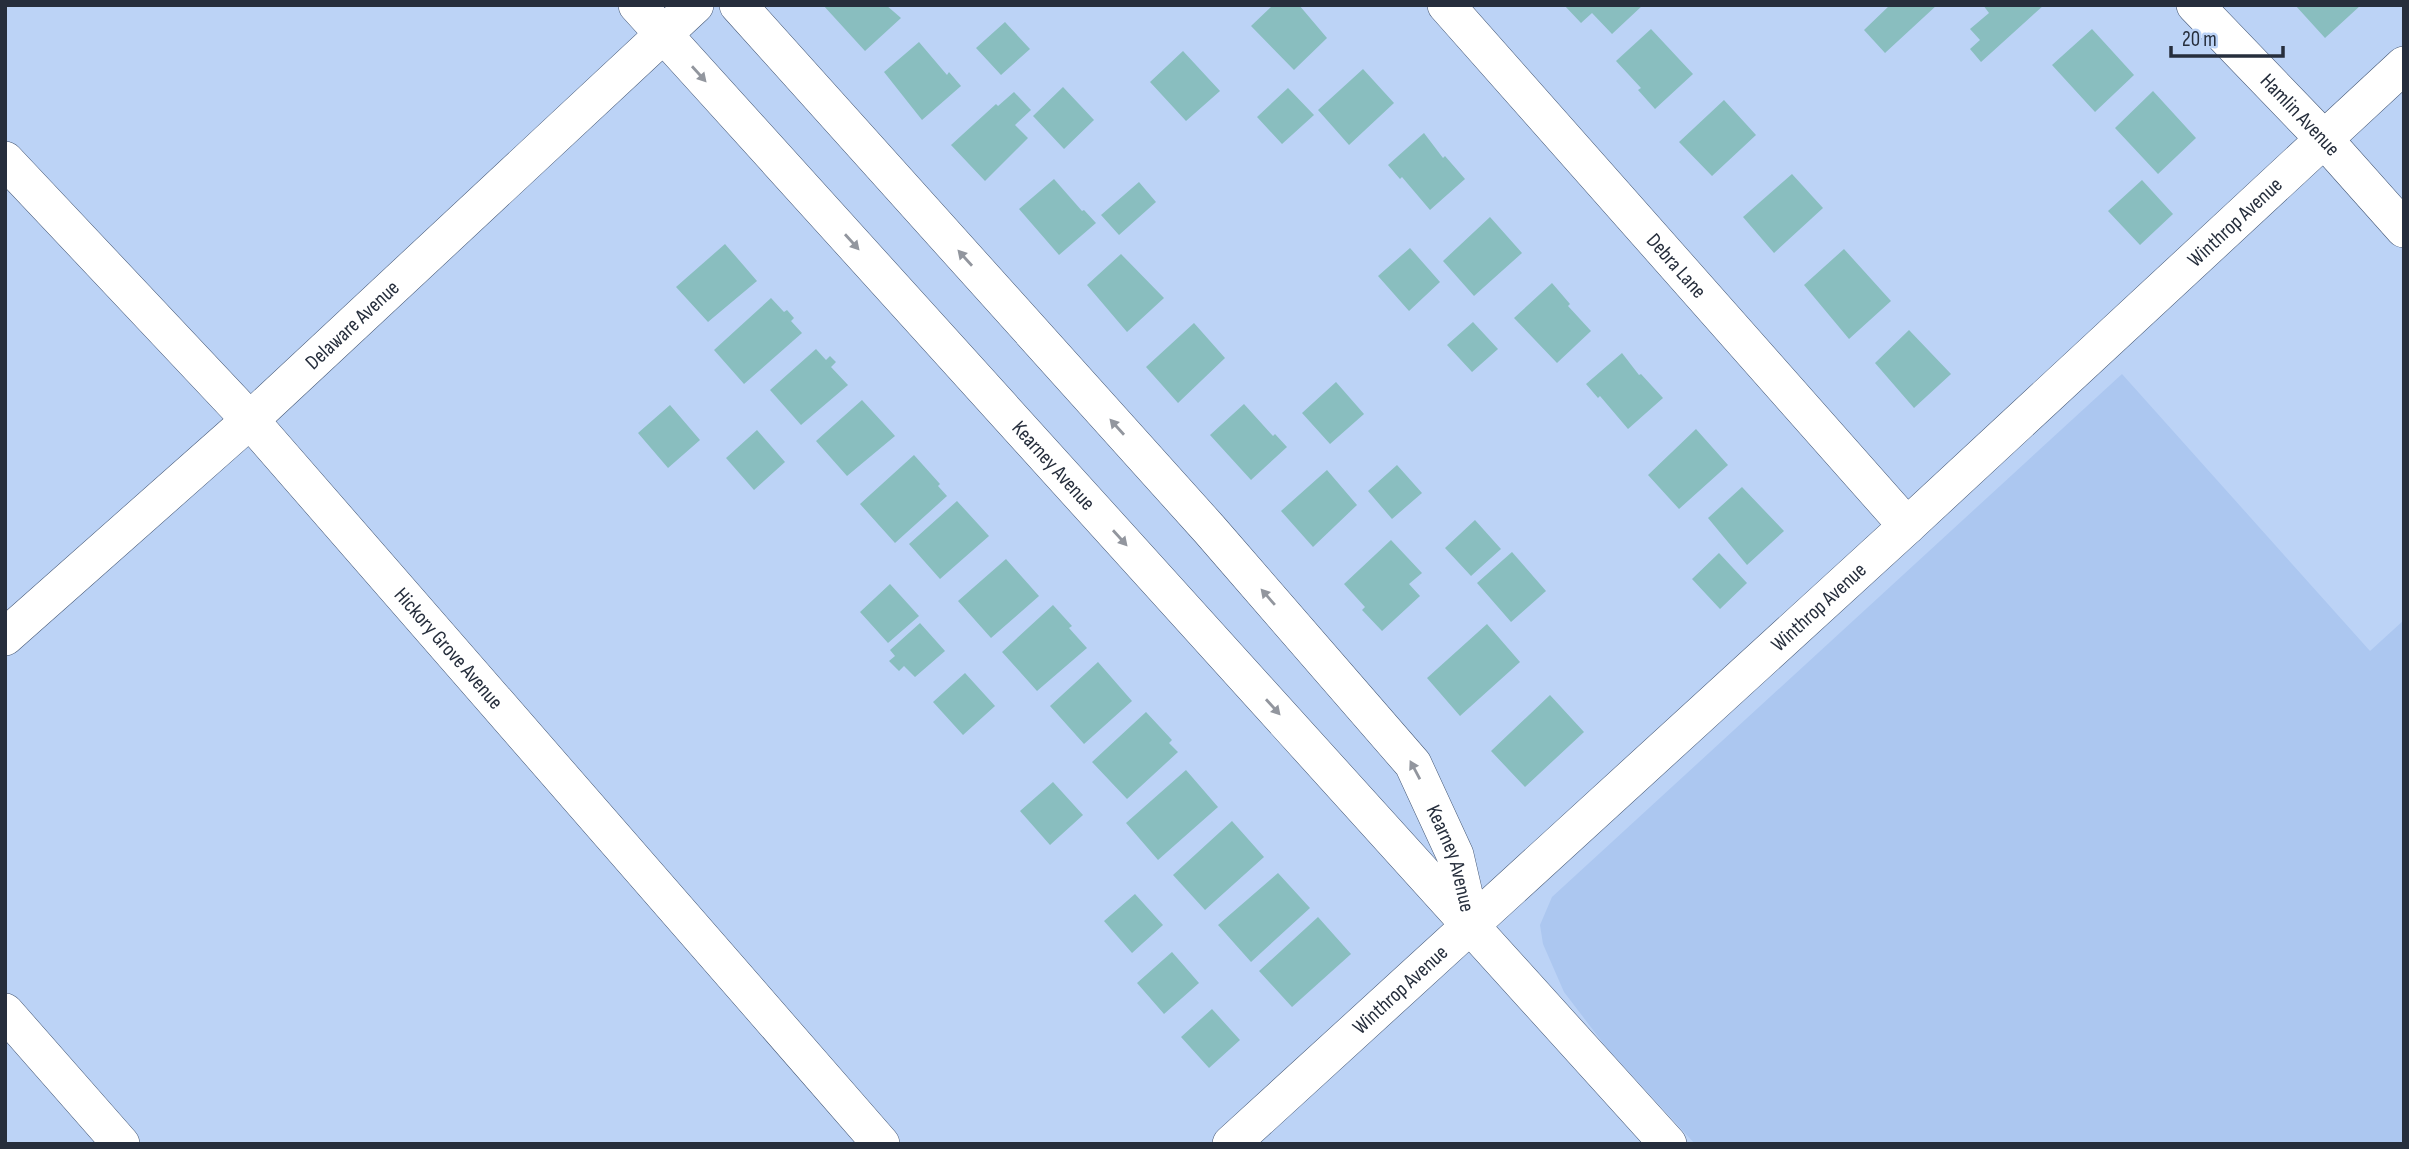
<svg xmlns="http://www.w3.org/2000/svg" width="2409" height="1149" font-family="'Sofia Sans Condensed',sans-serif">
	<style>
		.built { fill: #acc7f0 }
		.building { fill: #89bebf }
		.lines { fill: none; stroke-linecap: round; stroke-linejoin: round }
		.minor-casing { stroke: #445775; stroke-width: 38 }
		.minor { stroke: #fff; stroke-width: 37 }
		.oneway { fill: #92969e }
		.labels { text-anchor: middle; stroke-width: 7; stroke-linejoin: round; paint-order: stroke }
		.street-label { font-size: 21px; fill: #262e3c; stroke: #bcd3f6 }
	</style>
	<rect width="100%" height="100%" fill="#bcd3f6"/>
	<path class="built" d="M2122 374 2370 651 2404 620V1144H1695L1606 1047 1564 992 1543 944 1540 925 1552 897Z"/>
	<path class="building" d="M823 5H886L901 18 865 51Z
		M1273 5H1299L1327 38 1294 70 1251 26Z
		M1564 5H1643L1612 34 1592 13 1581 23Z
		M1890 5H1937L1885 53 1864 30Z
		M1983 5H2044L1981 62 1970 49 1980 40 1970 29 1989 13Z
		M2295 5H2361L2325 38Z
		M1005 22 1030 49 1001 75 976 48Z
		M1651 29 1693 74 1655 109 1638 90 1641 88 1616 61Z
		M2092 29 2134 75 2095 112 2052 65Z
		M919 42 947 75 949 72 961 86 922 120 884 72Z
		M1183 51 1220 91 1186 121 1150 82Z
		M1363 69 1394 103 1349 145 1318 110Z
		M1063 87 1094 120 1064 149 1033 116Z
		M1288 88 1314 115 1282 144 1257 117Z
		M2153 91 2196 138 2158 174 2115 128Z
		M1014 92 1031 110 1015 125 1028 138 985 181 951 145 996 104 998 106Z
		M1724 100 1756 135 1712 176 1679 142Z
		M1424 133 1443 158 1445 156 1465 179 1430 210 1402 177 1400 179 1388 165Z
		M1792 174 1823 208 1774 253 1743 217Z
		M1054 179 1082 211 1084 210 1096 223 1059 255 1019 209Z
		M2142 180 2173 214 2140 245 2108 211Z
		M1139 182 1156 202 1119 235 1101 215Z
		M1490 217 1522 253 1474 296 1443 261Z
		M725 244 757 281 708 322 676 287Z
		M1410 248 1440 282 1409 311 1378 276Z
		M1844 249 1891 301 1849 339 1804 285Z
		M1121 254 1164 298 1127 332 1087 285Z
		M1552 283 1570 304 1568 306 1591 331 1557 363 1514 318Z
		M771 298 784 312 787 310 794 318 791 321 802 333 744 384 714 350Z
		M1473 322 1498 349 1472 372 1447 345Z
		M1194 323 1225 358 1178 403 1146 367Z
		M1909 330 1951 374 1914 408 1875 363Z
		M816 349 826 360 830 356 836 362 831 367 848 385 801 425 770 390Z
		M1622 353 1639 375 1641 374 1663 398 1628 429 1600 396 1598 398 1586 384Z
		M1336 382 1364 414 1330 444 1302 413Z
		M862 400 895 436 847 476 816 441Z
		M1244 404 1273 436 1275 434 1287 447 1251 480 1210 435Z
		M670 405 700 440 668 468 638 433Z
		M1696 429 1728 465 1679 509 1648 475Z
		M757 430 785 462 754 490 726 458Z
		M914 455 940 484 938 486 947 496 895 543 860 504Z
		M1397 465 1422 493 1392 519 1368 491Z
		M1327 470 1357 505 1313 547 1281 511Z
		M1742 487 1784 531 1747 565 1708 518Z
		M957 501 989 536 940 579 909 544Z
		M1475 520 1501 549 1471 576 1445 548Z
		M1391 540 1422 573 1409 584 1420 596 1382 631 1362 610 1365 607 1344 584Z
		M1512 552 1546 591 1511 622 1477 583Z
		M1719 553 1747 583 1720 609 1692 579Z
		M1006 559 1039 596 991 638 958 601Z
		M890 584 919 616 888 643 860 612Z
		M1053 605 1072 626 1069 628 1087 648 1037 691 1002 652Z
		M920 623 945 651 915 677 904 666 899 671 889 661 895 656 890 650Z
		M1487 624 1520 662 1460 716 1427 678Z
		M1098 662 1132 701 1084 744 1050 706Z
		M965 673 995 706 963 735 933 702Z
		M1550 695 1584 732 1525 787 1491 751Z
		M1146 712 1172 740 1169 743 1178 752 1127 799 1092 762Z
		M1186 770 1218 807 1158 860 1126 823Z
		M1053 782 1083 815 1050 845 1020 811Z
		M1232 821 1264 857 1205 910 1173 875Z
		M1278 873 1310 908 1251 962 1218 925Z
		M1135 894 1163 925 1132 953 1104 921Z
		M1318 917 1351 954 1292 1007 1259 971Z
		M1172 952 1199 983 1164 1014 1137 983Z
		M1212 1009 1240 1040 1209 1068 1181 1037Z"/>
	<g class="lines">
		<defs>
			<g id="minor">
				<path id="s1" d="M637 5 1668 1144"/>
				<path id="s2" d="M738 5 1210 530 1413 764 1455 855 1471 924"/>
				<path id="s3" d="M1446 5 1907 526"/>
				<path id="s4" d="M2195 5 2323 138 2404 229"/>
				<path id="s5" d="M5 160 250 420 881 1144"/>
				<path id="s6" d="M5 637 250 420 695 5"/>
				<path d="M5 1012 121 1144"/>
				<path id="s7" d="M1231 1144 1907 526 2404 65"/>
			</g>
		</defs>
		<use href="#minor" class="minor-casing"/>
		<use href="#minor" class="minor"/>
	</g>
	<defs><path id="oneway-solid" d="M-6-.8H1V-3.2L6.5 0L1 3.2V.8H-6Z" transform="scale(1.75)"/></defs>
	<g class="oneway">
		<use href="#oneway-solid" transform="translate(699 74) rotate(48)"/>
		<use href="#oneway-solid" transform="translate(852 242) rotate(48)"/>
		<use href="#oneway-solid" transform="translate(965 258) rotate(-132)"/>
		<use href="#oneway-solid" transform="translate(1117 427) rotate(-132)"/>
		<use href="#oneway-solid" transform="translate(1120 538) rotate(48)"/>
		<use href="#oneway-solid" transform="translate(1268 597) rotate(-131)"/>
		<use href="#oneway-solid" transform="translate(1273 707) rotate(48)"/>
		<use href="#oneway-solid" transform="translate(1415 770) rotate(-118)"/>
	</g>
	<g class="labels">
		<g class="street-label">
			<text dy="7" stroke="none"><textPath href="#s4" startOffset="152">Hamlin Avenue</textPath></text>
			<text dy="7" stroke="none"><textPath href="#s7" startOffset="1363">Winthrop Avenue</textPath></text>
			<text dy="7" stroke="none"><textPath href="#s3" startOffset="348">Debra Lane</textPath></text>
			<text dy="7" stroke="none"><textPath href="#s6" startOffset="467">Delaware Avenue</textPath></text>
			<text dy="7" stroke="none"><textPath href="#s1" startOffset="621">Kearney Avenue</textPath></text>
			<text dy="7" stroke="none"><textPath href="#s7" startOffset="796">Winthrop Avenue</textPath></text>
			<text dy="7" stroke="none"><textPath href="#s5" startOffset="660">Hickory Grove Avenue</textPath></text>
			<text dy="7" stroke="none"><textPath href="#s2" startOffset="1118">Kearney Avenue</textPath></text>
			<text dy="7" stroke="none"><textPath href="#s7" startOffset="229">Winthrop Avenue</textPath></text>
		</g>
	</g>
	<rect width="2409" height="1149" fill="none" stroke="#262e3c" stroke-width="14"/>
	<path d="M2171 46v10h112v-10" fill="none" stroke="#262e3c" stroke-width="3.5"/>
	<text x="2182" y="46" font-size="21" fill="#262e3c" stroke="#bcd3f6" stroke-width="5" paint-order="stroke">20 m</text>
</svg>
